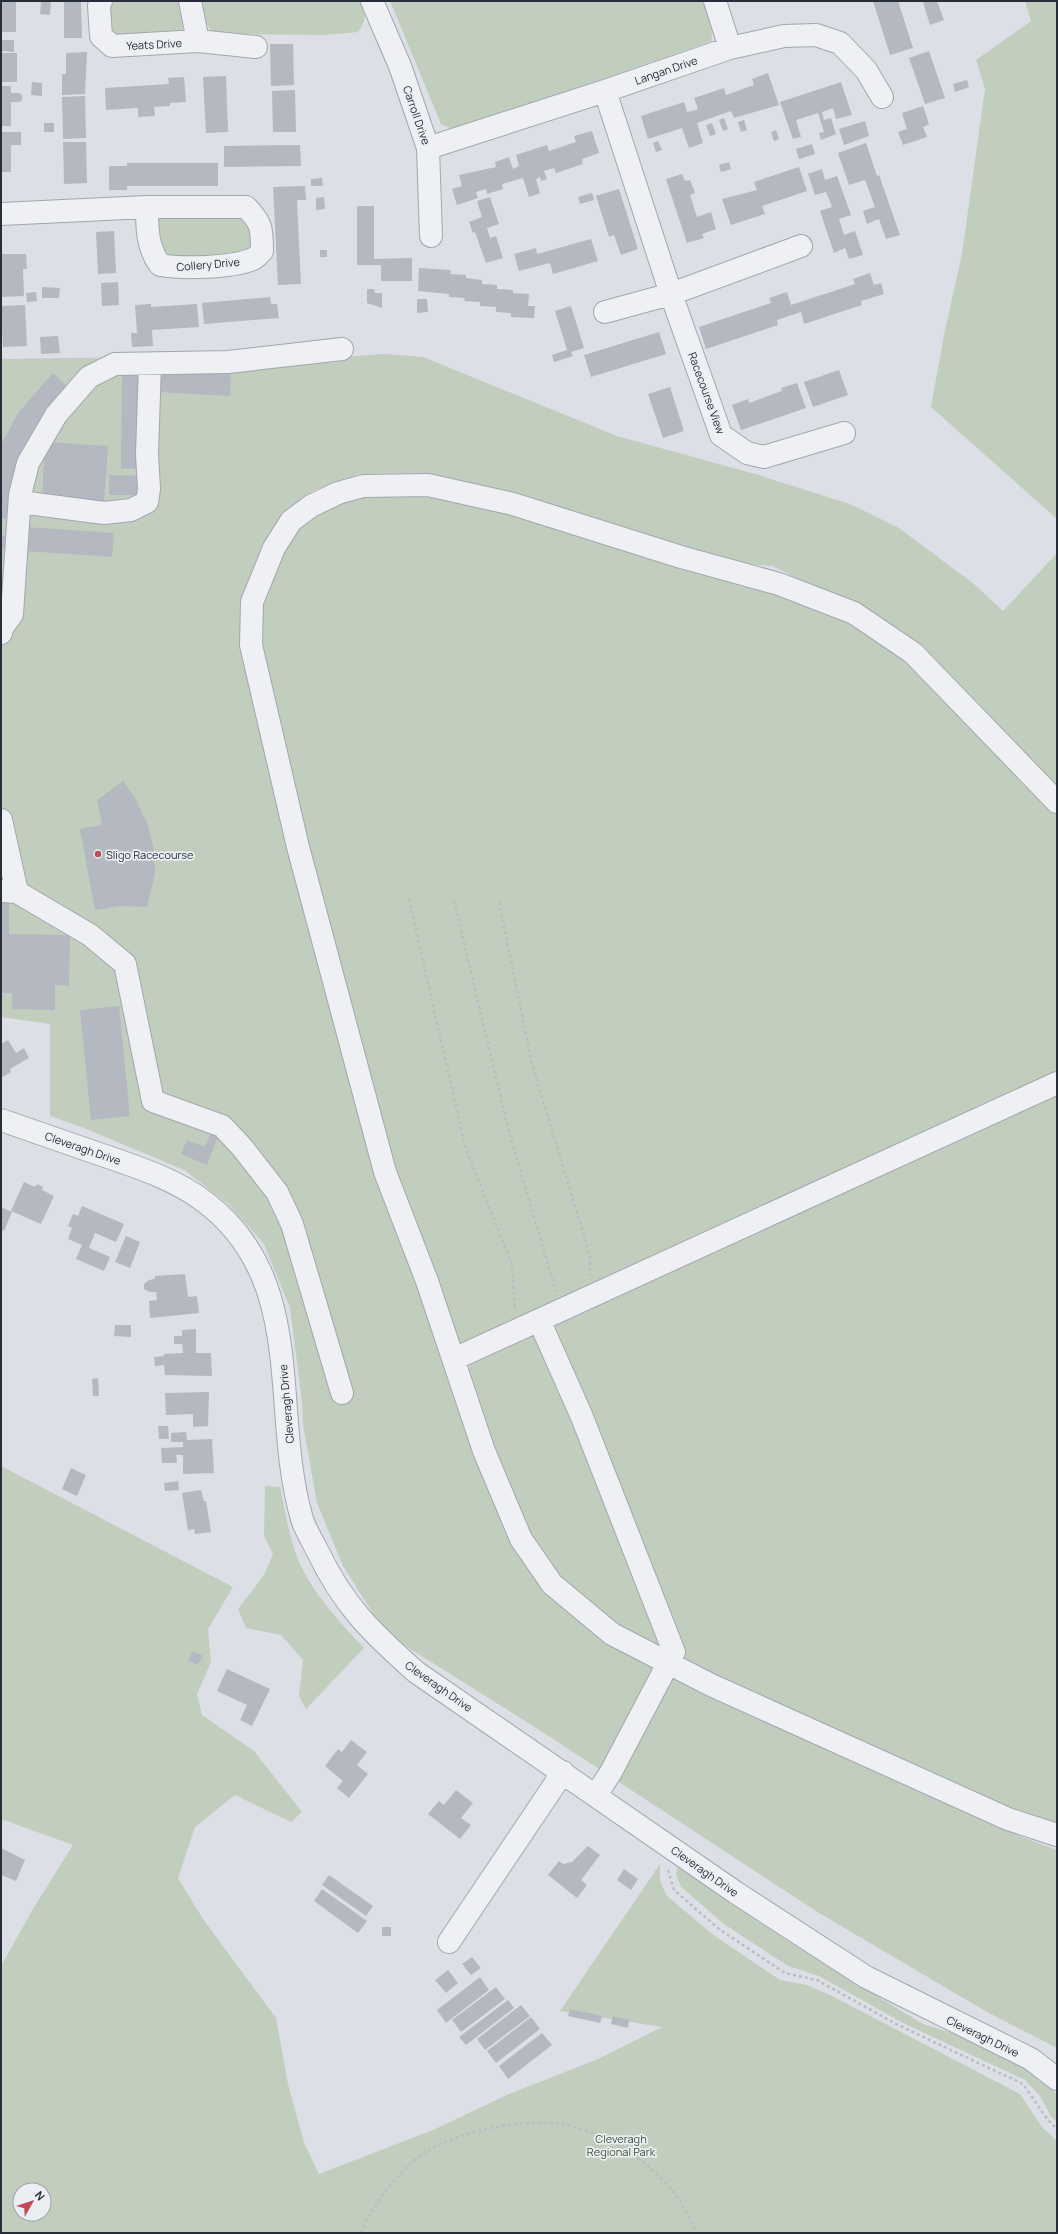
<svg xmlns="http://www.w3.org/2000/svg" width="1058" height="2234" viewBox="0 0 1058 2234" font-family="Manrope,sans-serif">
<rect width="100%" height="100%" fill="#dcdfe5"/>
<path fill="#c1cebe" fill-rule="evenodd" d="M176,1L183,4C185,14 186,24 180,33L114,37L107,32L111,2Z
M202,1H360C367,13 366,21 358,32L325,35L225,34L211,31L203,17Z
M390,1H706L711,16L712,41L455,130L441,124Z
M1025,1H1057V519L931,407L944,335L962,254L985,89L976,60L1031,21Z
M241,213L255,239L249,251L208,259L160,256L156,220L161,216Z
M339,337L344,357L384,354L423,357L617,436L755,474L850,504L899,528L974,584L1003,611L1057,553V787L928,653L900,629L847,602L772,566L745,564L681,549L584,514L497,489L422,473L359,474L315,490L301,498L283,518L267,539L248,581L242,605L258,722L498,1511L523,1562L546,1593L917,1785C961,1812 1008,1833 1057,1850V2048L987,2012L819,1913L544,1733L401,1643L379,1623L343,1566L317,1503L303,1425L302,1402L290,1308L264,1244L227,1203L184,1170L84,1128L50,1116V1024L1,1017V359L207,356Z
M339,496H454L812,601L911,659L1057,810V1831L610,1628L555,1581L524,1537L467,1382L470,1362L444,1315L395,1187L255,647L258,605L299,520Z
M1,1466L233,1587L208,1629L211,1662L197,1694L202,1715L254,1751L302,1812L291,1822L235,1795L195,1827L178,1878L203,1919L276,2018L288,2084L304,2143L319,2174L433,2130L509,2094L598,2059L662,2027L560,2011L660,1864V1880L666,1895L712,1934L780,1980L807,1985L832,1996L1020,2094L1042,2127L1057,2141V2233H1V1966L33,1909L73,1845L1,1819ZM20,2190H44V2214H20Z
M265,1486L280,1487C286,1514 290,1545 303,1570C318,1600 342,1624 364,1648L306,1709L299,1696L303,1660L281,1635L246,1628L238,1609L264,1575L273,1554L264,1536Z
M678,1867L844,1976L923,2024L965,2037L1019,2064L1057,2094V2122L1051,2117L1040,2096L1025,2080L903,2023L819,1976L788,1966L724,1924L681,1887L676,1874Z"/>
<path fill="#b4b8c1" d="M1,1H16V32H1Z
M41,1H51L50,15L40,14Z
M64,1H81L82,38H64Z
M873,1H898L913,48L890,55Z
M937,1L944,20L930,25L923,2Z
M1,40H14V52L1,51Z
M270,44H293L294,85L271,86Z
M929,51L945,98L925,104L909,58Z
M87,52L85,94L62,95V74H66V53Z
M1,53H17V82H1Z
M768,73L779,105L734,118L731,111L697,123L703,143L689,148L682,128L648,139L641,116L684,102L687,112L692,111L698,109L694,98L724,88L726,95L754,85L752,79Z
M226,76L228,132L206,133L203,77Z
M184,77L186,102L170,103V106L154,107L155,116L138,117V108L106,110L105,88L169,84L168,78Z
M967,80L969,87L955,92L953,84Z
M32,82L42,83V96L31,95Z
M841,82L852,115L836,119L833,108L822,112L824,120L831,118L836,134L821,140L819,133L824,132L818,113L796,120L801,137L793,139L780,102Z
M1,86H11V93H19L22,95V100L19,102H11V126H1Z
M295,90L296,132H273L272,91Z
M85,96L86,138L63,139L62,97Z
M923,106L929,124L923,127L927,137L903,145L898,132L907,129L902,113Z
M724,118L728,129L723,131L719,120Z
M744,120L747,130L741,132L738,122Z
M865,121L869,136L844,145L839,129Z
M44,123H54V132H44Z
M712,123L716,134L710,136L706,125Z
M776,130L779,139L774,141L771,132Z
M592,131L599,153L582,159L583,164L556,173L554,168L544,171L547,179L541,181L540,177L536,179L540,193L529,197L523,178L502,184L503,189L487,194L486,189L476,192L478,198L457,205L452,189L462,186L459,175L496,167L495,162L509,157L513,169L519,166L516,155L547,145L549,151L576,142L574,136Z
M1,132H21V145H11V172H1Z
M658,141L662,150L656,152L653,143Z
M63,142H86L87,183L64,184Z
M866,143L877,176L879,175L900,235L886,239L879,219L867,224L863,211L875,207L865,180L849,185L838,153Z
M812,144L815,154L799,159L796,149Z
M300,145L301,166L224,167V146Z
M729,162L731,169L721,172L719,165Z
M127,163H218V186H127V190H109V166H127Z
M799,167L807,191L762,206L765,214L731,225L722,199L757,190L754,182Z
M822,169L825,180L837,176L851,215L839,219L844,235L855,231L863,255L849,259L845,248L834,253L820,211L832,207L826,192L815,195L808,174Z
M682,174L685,181L690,180L695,193L690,195L697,217L711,212L716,229L702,234L704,238L687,243L666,179Z
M322,178L323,186H311V179Z
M305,186L306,200H297L301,284L278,285L273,187Z
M619,189L638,249L621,255L614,235L609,237L596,196Z
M592,193L594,200L580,204L578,197Z
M324,197L325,209L316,210V198Z
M490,197L499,224L487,228L490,238L496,236L503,258L486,263L475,232L473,233L469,222L482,217L477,201Z
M357,206H374V259L412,258V281H381V265H357Z
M114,231L116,273L98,274L96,232Z
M591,239L598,261L553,274L550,263L519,271L514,254L536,248L537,254Z
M320,250H327V257H320Z
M1,254H26L27,269H23L24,296L1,297Z
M419,268L451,270L450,274L466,275V278L482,280V284L497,285V289L513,290V293L529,294L528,306H535L534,318L511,317V313L496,312V307L480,306V302L464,301L465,298L449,297V294L418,291Z
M870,273L874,285L881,283L884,294L861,301L862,305L804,324L801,312L777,320L778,325L706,349L699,327L771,303L769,298L787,292L791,305L855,284L853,279Z
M118,282L119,305L102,306L101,283Z
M42,287L60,288L59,298H42Z
M367,289H374L375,293H382V308L367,303Z
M36,292L37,301L27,302L26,293Z
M270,297L271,304H277L279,318L204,324L202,303Z
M417,299H427L428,312L417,313Z
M151,304V307L197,304L199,327L152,330L153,346L132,347L131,333H137L135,305Z
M25,305L27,346L3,347L1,306Z
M571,306L584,348L571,352L573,356L554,362L552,355L567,350L555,311Z
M659,332L666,354L591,377L584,355Z
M58,336L60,353L41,354L40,337Z
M122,369L145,370L143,469H121Z
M159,369L231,373L230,396L158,392Z
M839,370L848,395L813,407L804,382Z
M53,373L71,390L16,471L6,519H1V445L18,413Z
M797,383L806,408L741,430L732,405L748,399L749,403L765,397L782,391L781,388Z
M670,387L684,431L663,438L648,394Z
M45,442L108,446L104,504L42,500Z
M109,475L145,476V495H109Z
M26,527L114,533L112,557L25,551Z
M1,536H10V549H1Z
M123,781L134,796L148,825L154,851L155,873L147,907L119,906L95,910L80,829L102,825L97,800Z
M1,897L9,898V934L70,935L69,986L55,985V1010L12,1009V993H1Z
M119,1006L130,1116L91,1120L80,1010Z
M8,1040L16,1053L24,1048L29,1058L10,1069L11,1072L1,1078V1044Z
M212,1131L219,1134L207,1165L181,1154L187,1140L205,1147Z
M24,1182L35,1187L37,1184L43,1187L42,1190L54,1196L41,1224L11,1211Z
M82,1206L124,1224L116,1242L95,1233L89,1248L110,1257L104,1271L76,1259L82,1245L68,1239L72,1228L68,1226L73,1214L78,1216Z
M1,1207L12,1212L4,1231L1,1230Z
M126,1236L140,1242L130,1268L115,1262Z
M185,1274L188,1297L197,1296L199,1313L150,1318L149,1301L157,1300L156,1292H150L144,1289V1284L149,1280L155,1279V1276Z
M115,1325H131V1337L114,1336Z
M196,1329V1353H211L212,1376L165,1375L164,1365L155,1366L154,1357L164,1356V1354L183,1353L182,1344H174V1336H182V1330Z
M98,1378L99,1396H93L92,1379Z
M209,1392L208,1426L193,1427V1414L166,1415L165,1393Z
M158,1426H168L169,1439H159Z
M186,1432L187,1440L212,1439L214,1473L183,1474V1455H176L177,1463H162L161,1448L183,1447V1442H171V1433Z
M71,1468L86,1475L77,1496L62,1489Z
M178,1481L179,1490L165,1491L164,1483Z
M201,1490L204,1501H206L211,1532L195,1534L194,1529L188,1530L182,1493Z
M193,1651L203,1656L197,1665L188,1660Z
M227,1669L270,1689L252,1726L240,1720L247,1705L217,1691Z
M351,1740L367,1752L357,1765L368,1774L349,1798L337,1788L343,1781L325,1766L338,1749L342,1752Z
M456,1790L473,1803L461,1818L471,1825L460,1839L428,1814L439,1801L444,1805Z
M588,1846L600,1855L581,1880L587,1885L577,1898L548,1875L559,1861L563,1864L572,1862Z
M1,1848L25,1860L16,1881L1,1875Z
M624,1869L638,1879L631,1890L617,1880Z
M329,1875L373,1906L366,1916L322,1885Z
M322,1889L367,1921L358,1933L314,1901Z
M382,1927H391V1936H382Z
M472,1957L481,1968L471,1975L462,1964Z
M448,1970L458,1983L446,1993L435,1980Z
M480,1977L489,1990L446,2023L437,2010Z
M496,1987L505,1999L461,2032L452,2020Z
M508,2000L514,2008L466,2045L459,2037Z
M521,2005L530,2016L485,2050L477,2039Z
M570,2009L602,2016L600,2023L568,2016Z
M613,2016L629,2020L628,2028L611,2024Z
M531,2017L540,2029L496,2063L487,2051Z
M542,2033L552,2045L508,2079L499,2066Z"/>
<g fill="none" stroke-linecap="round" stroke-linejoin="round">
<defs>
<path id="minor" d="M101,1L99,6L101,36L112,46L198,41L256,47
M190,1L198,41
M372,1L400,66L428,148L431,236
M715,1L730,48
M605,91L671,294L721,435L747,453L764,457L844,433
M428,148L605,91L730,48L784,36L816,35L840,43L866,70L882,97
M1,214L147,207H246C262,223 262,229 262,251C259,254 256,258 253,259C231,268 182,269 160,265C147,248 147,227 147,207
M605,312L671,294L801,246
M20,502L104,513L131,510L147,502L149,489L147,454L150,364
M1,633L2,628L12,614L20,495L28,463L56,415L89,377L115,364L228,362L342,349
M1057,802L913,653L854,613L779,584L681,557L513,504L428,485L363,486L338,493L311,506L291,521L274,548L252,602L251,645L298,847L385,1172L427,1281L484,1451L521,1539L552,1584L612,1634L711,1685L1008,1819L1057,1835
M1,820L17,892
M1,891L17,892L90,935L125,964L153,1101L222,1126L241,1146L277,1192L292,1224L342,1393
M1,1120C35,1132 68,1143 102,1155C137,1167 175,1179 205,1202C309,1281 270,1410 302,1519C305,1529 312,1540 317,1550C343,1605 371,1632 416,1672L735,1892L866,1977L1031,2059L1057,2079
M539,1320L582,1417L674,1652L611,1772L596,1795
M454,1359L1057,1083
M449,1942L563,1772"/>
</defs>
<use href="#minor" stroke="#a2a6ae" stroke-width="24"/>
<path stroke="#babdc3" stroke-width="2.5" stroke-dasharray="3 3" stroke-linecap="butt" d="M409,899L465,1146L512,1265L515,1309
M454,901L508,1128L556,1292
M499,902L532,1064L590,1256V1276
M668,1870L674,1890L719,1929L785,1973L817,1980L898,2025L1023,2084L1048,2120L1057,2129
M361,2233C371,2206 400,2169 424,2153C459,2131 511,2121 552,2123C572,2123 606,2137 623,2148C641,2158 659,2175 673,2191C683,2203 689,2220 697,2233"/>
<use href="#minor" stroke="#eef0f4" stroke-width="22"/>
</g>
<circle fill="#c04b57" stroke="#ebeef3" stroke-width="1.5" cx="98" cy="854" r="4"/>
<g text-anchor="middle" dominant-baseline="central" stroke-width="3.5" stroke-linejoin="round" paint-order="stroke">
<g font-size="11" fill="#272d39" stroke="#ebeef3">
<text transform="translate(154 44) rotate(-3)">Yeats Drive</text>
<text transform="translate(666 70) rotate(-19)">Langan Drive</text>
<text transform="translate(417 115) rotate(71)">Carroll Drive</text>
<text transform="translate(208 264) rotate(-5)">Collery Drive</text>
<text transform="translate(707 393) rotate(70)">Racecourse View</text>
<text transform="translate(83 1148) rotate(19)">Cleveragh Drive</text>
<text transform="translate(286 1404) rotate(-95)">Cleveragh Drive</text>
<text transform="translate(439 1686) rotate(35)">Cleveragh Drive</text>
<text transform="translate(705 1871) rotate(35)">Cleveragh Drive</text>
<text transform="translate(983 2036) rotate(26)">Cleveragh Drive</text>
</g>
<g font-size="11" fill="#272d39" stroke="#ebeef3" text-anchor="start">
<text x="106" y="854">Sligo Racecourse</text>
</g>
<g font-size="11" fill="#3a5436" stroke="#ebeef3">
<text x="621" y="2138">Cleveragh<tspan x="621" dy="13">Regional Park</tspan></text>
</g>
</g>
<rect width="1058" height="2234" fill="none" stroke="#272d39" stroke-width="4"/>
<g transform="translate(32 2202) rotate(51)"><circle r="19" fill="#ebeef3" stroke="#9da1a9"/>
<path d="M0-3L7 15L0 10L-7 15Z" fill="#c04b57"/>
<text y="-6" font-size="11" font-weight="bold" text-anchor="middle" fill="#272d39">N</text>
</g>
</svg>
